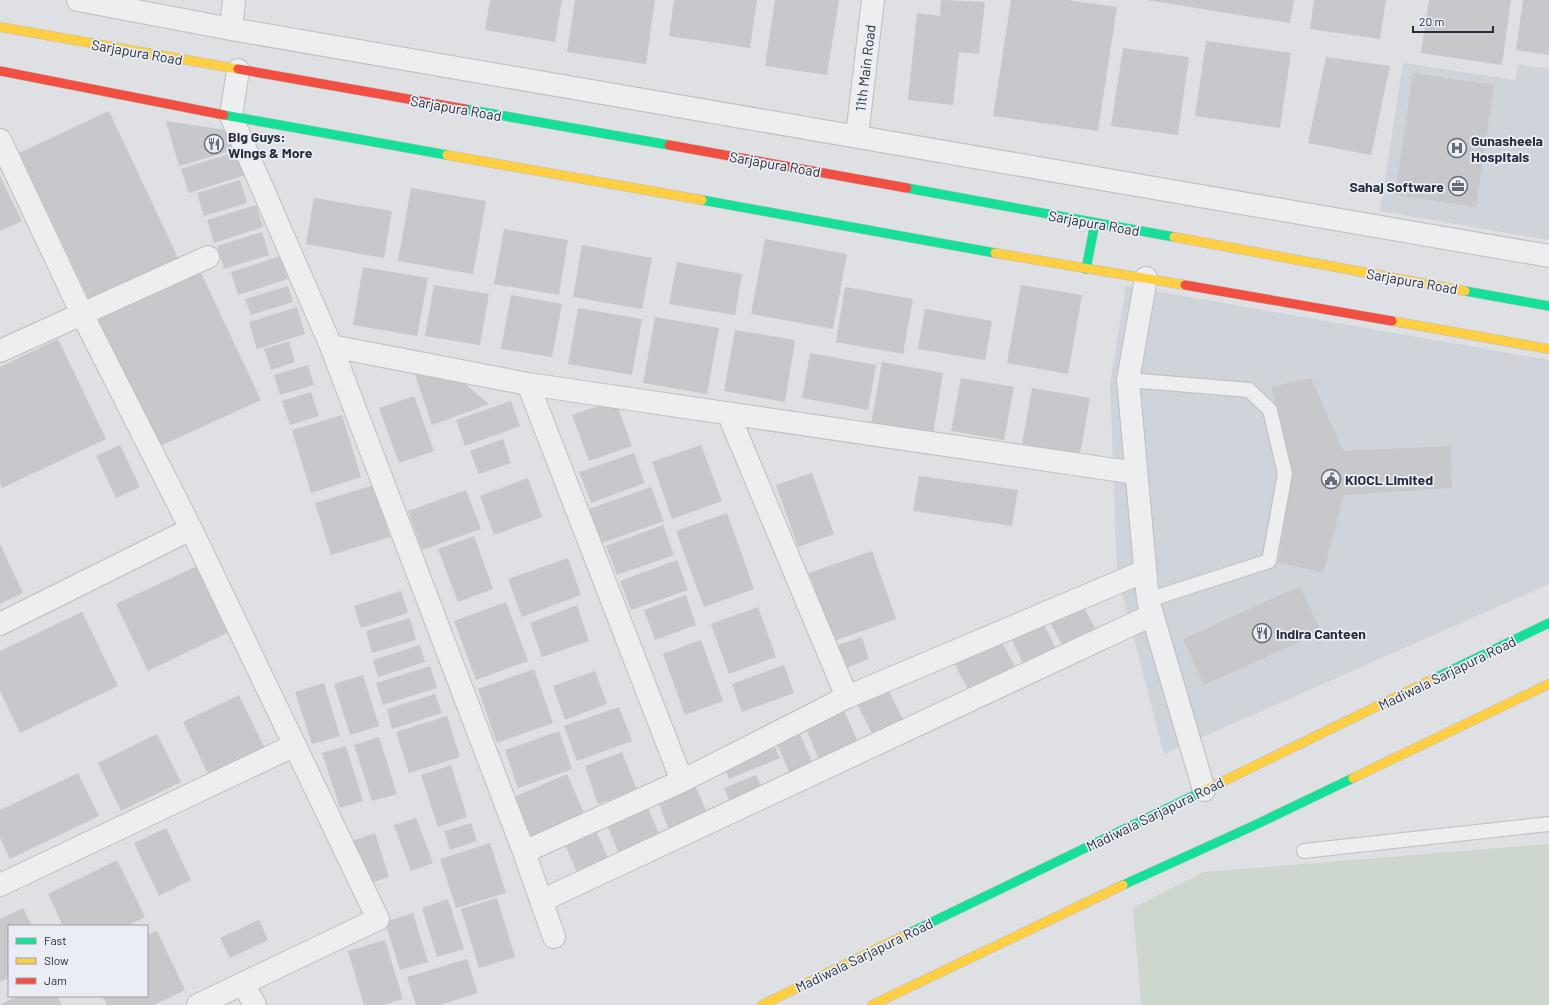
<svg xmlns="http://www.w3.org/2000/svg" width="1549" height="1005" viewBox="0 0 1549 1005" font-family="Barlow,sans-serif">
<rect width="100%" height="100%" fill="#dee0e3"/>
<path fill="#cfd3da" d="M1403,63L1515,80L1518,64L1549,69V240L1380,211Z
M1126,286L1549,360V584L1164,754L1117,574L1110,383Z"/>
<path fill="#ced7ce" d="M1549,844V1005H1141L1133,908L1204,872Z"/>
<path fill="#c6c8cb" d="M490,0H562L555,42L485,30Z
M575,0H655L646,64L567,52Z
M674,0H757L750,48L669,36Z
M775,0H839L827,75L765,66Z
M941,0L985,2L979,54L959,52L953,105L908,100L917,13L940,16Z
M1011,0H1067L1117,7L1098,131L993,116Z
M1146,0H1294L1290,23Z
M1314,0H1386L1380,39L1310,29Z
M1429,0H1511L1502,65L1421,53Z
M1523,0H1549V55L1516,50Z
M1206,41L1291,53L1280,128L1195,116Z
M1123,48L1189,57L1178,135L1111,126Z
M1326,57L1390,66L1371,155L1308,143Z
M1413,73L1494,85L1476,207L1395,195Z
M109,111L180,262L91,304L19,153Z
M166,121L232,131L238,149L179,166Z
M238,151L245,175L189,193L181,169Z
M0,176L22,221L0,231Z
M240,180L247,203L204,216L197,193Z
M411,188L486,201L473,274L398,261Z
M314,198L392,211L384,258L306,244Z
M256,205L263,227L214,243L207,220Z
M504,229L568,240L559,295L494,284Z
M262,232L269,255L224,269L217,246Z
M765,239L847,254L833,329L751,314Z
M582,245L652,258L642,309L573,297Z
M281,256L288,279L238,295L231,272Z
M677,262L742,274L735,315L669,304Z
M363,267L428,278L417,336L353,325Z
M201,273L261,400L158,447L98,320Z
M434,285L489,294L480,345L425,336Z
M1021,285L1082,295L1068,374L1007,363Z
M288,286L293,302L251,315L245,299Z
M845,287L913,299L903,354L836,342Z
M511,295L562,304L552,357L501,349Z
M297,307L305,334L257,349L249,322Z
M578,308L642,319L632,375L568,364Z
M925,309L992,321L985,360L918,349Z
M655,317L719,328L707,394L643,383Z
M735,330L795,340L785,402L724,391Z
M58,339L106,439L2,488L0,483V367Z
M289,341L295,362L271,370L264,349Z
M810,353L876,365L868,410L802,398Z
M882,362L943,373L933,434L871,424Z
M308,365L314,385L280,395L274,375Z
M414,372L463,382L489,404L432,425Z
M961,378L1014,387L1004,440L951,431Z
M1311,378L1343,451L1451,446L1452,488L1344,495L1323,573L1278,562L1292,472L1271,387Z
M1032,388L1090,398L1080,454L1022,444Z
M311,392L319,416L290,425L282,401Z
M414,396L434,451L399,463L379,408Z
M615,400L632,446L589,461L572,415Z
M511,401L520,426L465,446L456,420Z
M342,415L361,477L311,493L292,430Z
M503,439L511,463L479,474L470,451Z
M120,445L140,487L116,498L96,456Z
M701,445L722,501L672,519L652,462Z
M634,453L645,483L591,503L579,472Z
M812,473L834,534L798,547L776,485Z
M919,476L1018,490L1012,526L913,511Z
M528,478L542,517L494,535L480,496Z
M374,485L390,537L331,555L315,503Z
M651,487L664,521L602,543L589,509Z
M466,490L481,529L422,550L408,511Z
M727,513L754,589L704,607L676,531Z
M663,525L674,555L617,575L606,546Z
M474,536L493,589L458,602L438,549Z
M0,544L23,593L0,604Z
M872,551L896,619L834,641L809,573Z
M568,558L581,595L522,617L508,579Z
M677,560L688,590L631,610L620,581Z
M199,565L231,631L148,671L116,604Z
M1300,586L1321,632L1204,685L1183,639Z
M401,591L408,613L361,628L354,606Z
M686,595L696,625L655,640L644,610Z
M506,602L528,661L476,680L454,621Z
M1082,604L1098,633L1065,650L1049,621Z
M577,605L589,641L542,657L530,623Z
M758,607L776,657L729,674L711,624Z
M82,612L118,686L20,733L0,691V651Z
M410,618L416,640L372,653L366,631Z
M1044,624L1058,654L1025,668L1012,640Z
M862,637L869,659L843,669L835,646Z
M1000,639L1017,670L970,693L954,663Z
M701,640L723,701L685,715L663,654Z
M420,645L425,662L378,677L373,660Z
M784,665L794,693L742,712L732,684Z
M430,666L437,688L383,705L376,683Z
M534,669L553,723L497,743L478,689Z
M595,671L607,704L565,720L553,686Z
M363,675L379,726L350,735L334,684Z
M324,683L340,736L312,744L295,692Z
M885,684L906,725L876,741L855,700Z
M435,694L442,713L392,729L387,709Z
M239,695L265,749L209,776L183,722Z
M619,707L632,741L577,761L564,726Z
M843,708L861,749L822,766L804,725Z
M447,716L460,757L409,773L396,732Z
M797,727L816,771L793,781L774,737Z
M559,731L572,769L518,788L505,750Z
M157,734L181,782L121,811L98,763Z
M379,737L397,794L372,801L354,745Z
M773,743L780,758L729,779L723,764Z
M346,746L363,801L340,808L322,753Z
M622,752L637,790L598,804L585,766Z
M451,765L467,817L438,827L421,775Z
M78,773L99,816L10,859L0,838V810Z
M567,774L587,820L534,843L514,797Z
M756,775L764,793L732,807L724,788Z
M695,785L708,815L670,833L658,801Z
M647,806L661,838L620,856L606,823Z
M416,818L433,863L411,871L394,825Z
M471,823L477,841L450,850L444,831Z
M593,824L611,865L580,879L562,838Z
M166,828L191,880L159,896L134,843Z
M375,833L389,877L367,884L352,841Z
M490,843L506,893L456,908L440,859Z
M117,860L145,917L127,926H63L48,894Z
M497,898L515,957L479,968L461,909Z
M448,899L464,949L437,957L422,908Z
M23,908L32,926H9V978L0,982V919Z
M413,913L428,962L400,970L385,922Z
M259,920L268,940L230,958L220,938Z
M157,931L185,990L154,1005H107L102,996H147V935Z
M385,940L403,999L383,1005H364L348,951Z
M467,959L478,993L440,1005H416L407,977Z
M17,996H57L62,1005H0Z"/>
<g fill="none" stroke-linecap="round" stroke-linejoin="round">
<defs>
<path id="lane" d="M1128,380L1249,390L1270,410L1285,474L1269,561L1148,600
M1304,851L1549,824"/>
<path id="street" d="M78,0L231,29L1549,256
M231,29L234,0
M238,70L231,116L331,346L524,852L554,937
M857,136L873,0
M0,140L82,314L191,529L0,624
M1146,278L1128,380L1148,600L1204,790
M331,346L528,384L1136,473
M0,351L208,257
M528,384L682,781
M728,413L847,697
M191,529L378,919L198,1005
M524,852L682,781L847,697L1145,571
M0,885L295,745
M541,901L1152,615
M243,984L255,1005"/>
<path id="fast" d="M465,109L669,145
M224,115L447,155
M907,188L1174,237
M702,200L995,253
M1086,269L1095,223
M1465,291L1549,306
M1433,679L1549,623
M1123,885L1253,826L1353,778
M903,936L1201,792"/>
<path id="slow" d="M0,27L238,69
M447,155L702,200
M1174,237L1465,291
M995,253L1185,285
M1392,321L1549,349
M1353,778L1549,684
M1201,792L1433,679
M762,1005L903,936
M872,1005L1123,885"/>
<path id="jam" d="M238,69L465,109
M0,71L224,115
M669,145L907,188
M1185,285L1392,321"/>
</defs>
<use href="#lane" stroke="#bcbec1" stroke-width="16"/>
<use href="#street" stroke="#bcbec1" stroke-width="24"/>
<use href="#fast" stroke="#babdc1" stroke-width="10"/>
<use href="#slow" stroke="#babdc1" stroke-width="10"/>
<use href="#jam" stroke="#babdc1" stroke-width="10"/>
<use href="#lane" stroke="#edeef0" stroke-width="14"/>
<use href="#street" stroke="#edeef0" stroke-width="22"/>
<use href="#fast" stroke="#16e098" stroke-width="9"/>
<use href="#slow" stroke="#ffcf43" stroke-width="9"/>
<use href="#jam" stroke="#f24e42" stroke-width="9"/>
</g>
<defs>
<symbol id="restaurant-ring" viewBox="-11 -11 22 22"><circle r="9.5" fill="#eaeef4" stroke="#666c76" stroke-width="1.5"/><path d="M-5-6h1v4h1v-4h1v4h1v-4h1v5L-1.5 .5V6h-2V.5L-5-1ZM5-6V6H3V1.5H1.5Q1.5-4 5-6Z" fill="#666c76"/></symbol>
<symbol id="hospital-ring" viewBox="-11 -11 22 22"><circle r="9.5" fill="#eaeef4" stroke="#666c76" stroke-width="1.5"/><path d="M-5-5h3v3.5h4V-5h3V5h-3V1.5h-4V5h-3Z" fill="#666c76"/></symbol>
<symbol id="office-ring" viewBox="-11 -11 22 22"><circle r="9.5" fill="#eaeef4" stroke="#666c76" stroke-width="1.5"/><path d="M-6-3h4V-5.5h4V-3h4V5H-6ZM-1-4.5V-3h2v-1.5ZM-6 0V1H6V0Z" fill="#666c76"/></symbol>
<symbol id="civic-ring" viewBox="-11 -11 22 22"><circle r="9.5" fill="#eaeef4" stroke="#666c76" stroke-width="1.5"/><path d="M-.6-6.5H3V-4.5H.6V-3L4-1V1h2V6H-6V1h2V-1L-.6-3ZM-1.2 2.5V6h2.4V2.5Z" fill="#666c76"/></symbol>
</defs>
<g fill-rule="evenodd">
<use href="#restaurant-ring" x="203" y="133" width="22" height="22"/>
<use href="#hospital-ring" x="1446" y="137" width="22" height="22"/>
<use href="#office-ring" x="1447" y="175" width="22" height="22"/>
<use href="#civic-ring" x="1320" y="468" width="22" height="22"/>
<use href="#restaurant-ring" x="1251" y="622" width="22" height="22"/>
</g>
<g text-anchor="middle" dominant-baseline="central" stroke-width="3.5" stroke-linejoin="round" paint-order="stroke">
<g font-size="14" fill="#262d3c" stroke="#eaeef4">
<text transform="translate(137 52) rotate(10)">Sarjapura Road</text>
<text transform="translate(865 68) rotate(-83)">11th Main Road</text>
<text transform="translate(456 108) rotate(10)">Sarjapura Road</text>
<text transform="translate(775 164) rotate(10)">Sarjapura Road</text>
<text transform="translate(1094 223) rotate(10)">Sarjapura Road</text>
<text transform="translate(1412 281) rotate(10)">Sarjapura Road</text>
<text transform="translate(1447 673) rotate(-26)">Madiwala Sarjapura Road</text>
<text transform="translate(1155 814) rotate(-26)">Madiwala Sarjapura Road</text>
<text transform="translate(864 955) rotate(-26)">Madiwala Sarjapura Road</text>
</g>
<g font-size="14" font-weight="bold" fill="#262d3c" stroke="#eaeef4" text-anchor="start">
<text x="228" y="136">Big Guys:<tspan x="228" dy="16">Wings &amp; More</tspan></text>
<text x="1471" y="140">Gunasheela<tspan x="1471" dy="16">Hospitals</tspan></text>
<text x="1444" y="186" text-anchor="end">Sahaj Software</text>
<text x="1345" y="479">KIOCL Limited</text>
<text x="1276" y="633">Indira Canteen</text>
</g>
</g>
<rect x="8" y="925" width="140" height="72" fill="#eaeef4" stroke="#9ca1aa"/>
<rect x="16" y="938" width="20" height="6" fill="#16e098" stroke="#9ca1aa"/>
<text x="44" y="945" font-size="12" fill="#262d3c">Fast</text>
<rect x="16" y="958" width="20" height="6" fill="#ffcf43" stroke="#9ca1aa"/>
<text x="44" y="965" font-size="12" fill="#262d3c">Slow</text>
<rect x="16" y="978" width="20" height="6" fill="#f24e42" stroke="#9ca1aa"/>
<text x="44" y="985" font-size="12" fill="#262d3c">Jam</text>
<path d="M1413 26v6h80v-6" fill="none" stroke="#262d3c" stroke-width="2"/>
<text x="1419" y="26" font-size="12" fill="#262d3c" stroke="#eaeef4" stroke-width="3" paint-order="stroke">20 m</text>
</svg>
